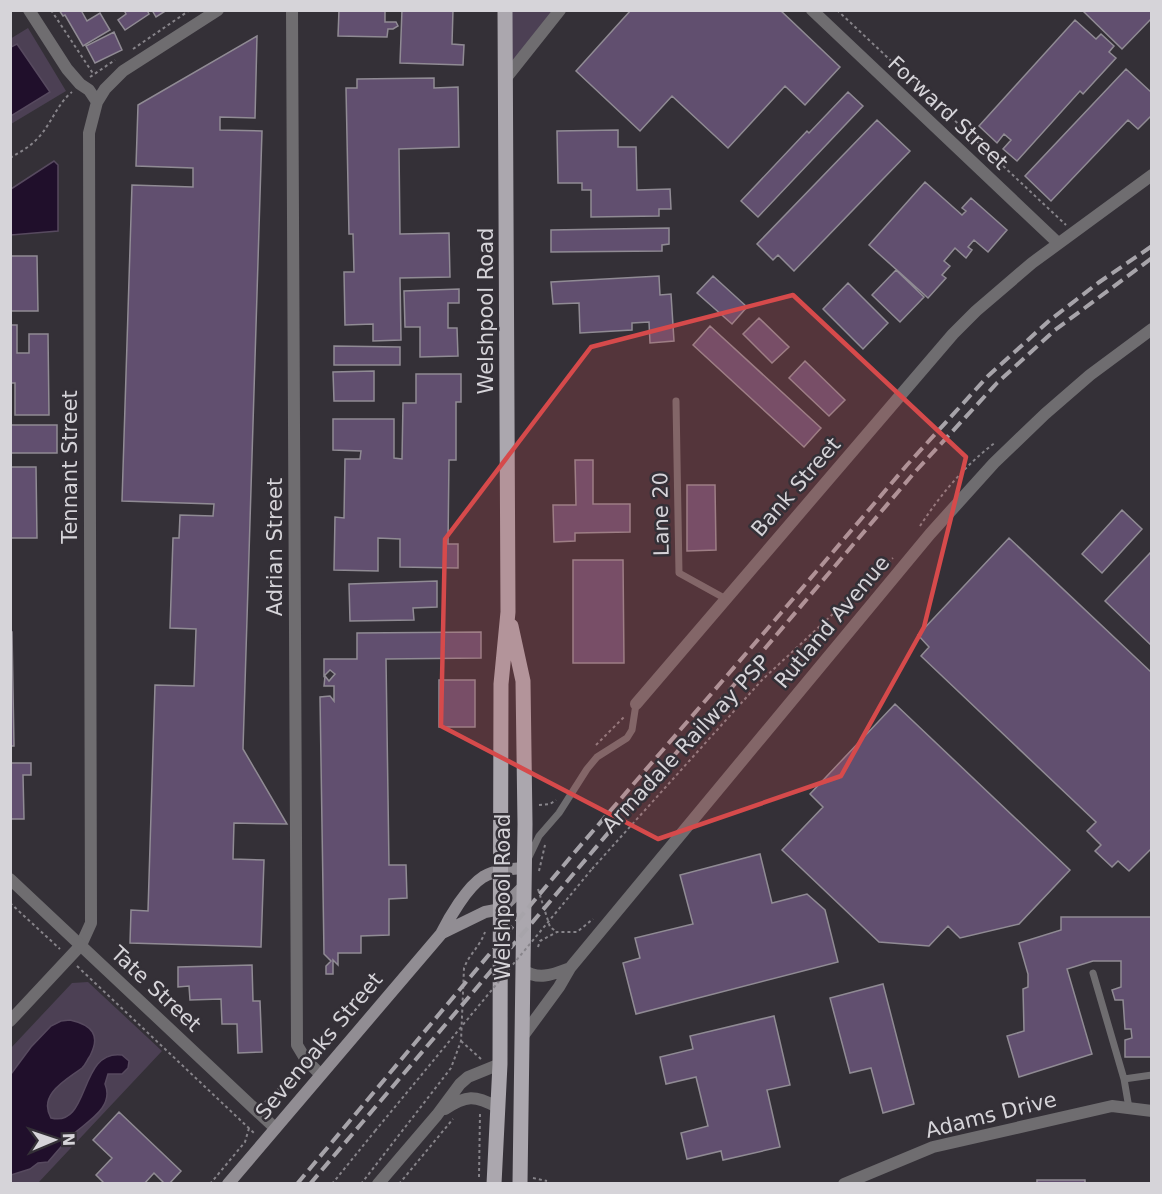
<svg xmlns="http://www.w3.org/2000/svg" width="1162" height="1194" viewBox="0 0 1162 1194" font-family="'DejaVu Sans',sans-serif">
<rect width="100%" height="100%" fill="#343037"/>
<path fill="#4c4054" d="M505,11H560L506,78Z
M28,28L66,91L11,124L10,39Z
M88,982L162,1051L38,1183L11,1184L10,1049L72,983Z"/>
<path fill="#200f2b" stroke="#574a5f" stroke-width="1.5" d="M17,44L50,92L11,116V47Z
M54,161L58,165V231L11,235V189Z
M70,1020C92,1025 101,1035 90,1056C87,1060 86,1064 82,1068C68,1079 37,1094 51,1118C91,1128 78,1049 122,1055L129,1061L128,1068L122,1074H108L105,1084C115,1108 86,1122 71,1136C63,1144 56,1153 48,1162L38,1163L30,1169L11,1175V1074L31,1047L51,1026L61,1021Z"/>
<path fill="#614f6f" stroke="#908b94" stroke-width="1.5" d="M59,10H84L82,12L87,21L100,13L110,30L83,46L65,15L63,16Z
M124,10H147L149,14L125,30L118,20L126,14Z
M152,10H167L156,17Z
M339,10H385V22H396L398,26L393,29H388L387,37L338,36Z
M402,10H453L452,44L464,45L463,65L400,63Z
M631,10H780L840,67L805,105L785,86L728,148L672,96L640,131L576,71Z
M1082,10H1152V18L1122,49Z
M1075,20L1096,39L1101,34L1114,46L1109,52L1116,58L1083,94L1080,91L1017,161L1003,149L1011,140L1004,134L997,143L979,126Z
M114,32L122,50L95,63L86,46Z
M257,36L255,118L220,117V130L262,131L243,749L287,824L234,823L233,859L264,860L261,947L130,943L131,910L148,911L155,685L194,686L196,629L170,628L173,538H179L180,515L213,516L214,504L122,501L132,185L193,187V168L136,166L138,105Z
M1126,69L1152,93V115L1138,129L1128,120L1051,201L1025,176Z
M434,78V88L458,87L459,147L399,149L400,234L449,233L450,277L400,278L401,340L373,341V324L345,325L344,272H354L353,234H349L346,88H357V79Z
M848,92L863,106L758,217L741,201L807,131L809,133Z
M877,120L910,151L794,271L778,255L773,260L757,244Z
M618,130V147H636L637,190L670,189L671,209H659V216L591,217V190H582V183H558L557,131Z
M925,182L962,215L966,211L962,208L971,198L1007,230L988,252L974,240L968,247L972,250L966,258L955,248L944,261L950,266L942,275L946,278L928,298L869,245Z
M669,228V244L662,245V251L551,252V230Z
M10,256H37L38,311H10Z
M896,270L924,297L900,322L872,295Z
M659,276L660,295L671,294L674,341L650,343L649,322L632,323V330L580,333L579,303L553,304L551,282Z
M713,276L747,307L732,324L697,293Z
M848,283L888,323L863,349L823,309Z
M459,289V303H448V328H457L458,356L420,357V327H405L404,291Z
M759,318L789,347L772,363L743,334Z
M10,325H17V353H29V334H48L49,415H15V383H10Z
M710,326L821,428L804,447L693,345Z
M334,346L400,347V365H334Z
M805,361L845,400L829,416L789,378Z
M374,371V401H334L333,372Z
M416,374H461V402H456V460H449L448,544H458V568L400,567V539L378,538V571L334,570L335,517L344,518L345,459H360L361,451L333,450V419H394V458L402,459L403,403H416Z
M10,425H57V453H10Z
M575,460H593V504H630V532L575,533V541L554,542L553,505H576Z
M10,467H36L37,538H10Z
M687,485H715L716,550L687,551Z
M1122,510L1142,529L1102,573L1082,554Z
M1009,538L1152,673V848L1129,871L1118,861L1112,867L1095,851L1101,845L1087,831L1096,822L921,656L929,647L918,635Z
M1152,551V646L1105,601Z
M573,560H623L624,663H573Z
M437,581V607L413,608L414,620L350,621L349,584Z
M10,632H12L14,746H10Z
M481,632V658L386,659L389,865H406L407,898L389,899V935L361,936V953H338V965L333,960V974H326V966L331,961L324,954L320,697L330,696L334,701V686H324L325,676L329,681L335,674L330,670L324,676V659H357V633Z
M439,680H475V727H439Z
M895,704L1070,870L1019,924L960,938L948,926L929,946L879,942L782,850L823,807L810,794Z
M10,763H31V775H23L24,819H10Z
M760,854L772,903L807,894L825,910L838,962L636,1014L623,963L640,958L635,938L693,924L680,875Z
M1061,917H1152V1057H1125V1040L1132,1038L1131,1029H1125L1123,1000H1115L1112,990L1121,987V961H1093L1067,969L1092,1054L1019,1077L1007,1036L1024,1031L1023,989L1028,987V974L1019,943L1061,930Z
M252,965L253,1001H260L262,1052L238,1053L237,1024H222L221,999L190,1000L189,986L178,987V967Z
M883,984L914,1104L883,1113L871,1068L850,1073L830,998Z
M774,1016L790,1085L767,1090L780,1147L723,1160L721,1151L687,1159L681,1133L708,1126L696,1077L666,1084L660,1057L693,1049L690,1036Z
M119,1112L181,1171L169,1184H165L154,1173L144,1184H105L96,1175L112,1158L93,1140Z
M1037,1180H1085V1184H1037Z"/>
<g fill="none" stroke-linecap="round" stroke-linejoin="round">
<path stroke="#87848a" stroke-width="2" stroke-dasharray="3 3" stroke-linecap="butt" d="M51,10L94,75
M837,10L1066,225
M133,49L190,10
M90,77L115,60
M10,158C20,152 30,147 38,138C52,123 57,104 72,92
M920,526C941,494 965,465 996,442
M596,745L624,717
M539,805L550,804L556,800
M592,869L762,680L893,558
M539,871L545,845
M538,889L550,927L557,932
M10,903L60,949
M538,947L540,941L557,932H577L593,919
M77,966L254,1133
M461,1041L481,1059
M313,1048L325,1052
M295,1074L296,1085
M265,1102L298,1070
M269,1105L280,1103
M479,1177L480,1113
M533,1178L547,1181
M210,1184L245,1142L249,1128
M332,1184L375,1131
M361,1184L451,1068L461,1041L464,968C470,953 479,948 485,932
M399,1184L453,1119"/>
<path stroke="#6f6d70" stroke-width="7" d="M676,401L679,573L726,599
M529,857L539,836L559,813L587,769L597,757L627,738L632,730L636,704
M1093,973L1124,1079
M1129,1108L1124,1079L1152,1075"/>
<path stroke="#6f6d70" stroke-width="12" d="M292,10L297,1045L306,1060L320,1074
M812,10L1058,243
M97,102L105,89L123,71L218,10
M636,704L953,334L976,311L1032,263L1152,175
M10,1021L81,945L91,923L89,133L97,102L89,90L80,84L67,69L29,10
M844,1184L933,1147L1112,1106L1152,1111"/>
<path stroke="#6f6d70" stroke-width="12" d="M506,78L560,10
M10,879L275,1128
M523,970C539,981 554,974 570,968
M523,1036L559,987L570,968L930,534L994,463L1045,414L1090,375L1152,329
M445,1109C466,1095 475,1095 497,1107
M378,1184L437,1115L460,1084L468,1077L500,1064"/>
<path stroke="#918d93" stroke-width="12" d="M442,933L485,912L501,909L523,887
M228,1184L441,934C449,918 467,887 483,877C495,870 509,869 523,868"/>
<path stroke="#aba7ae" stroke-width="15" d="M511,626L523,681L525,824L520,1184
M494,1184L500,1064L501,684L508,612L505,10"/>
<path stroke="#a7a4aa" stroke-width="4" stroke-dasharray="12 6" stroke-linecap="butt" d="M297,1184L574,853L781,613L907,465L988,376L1050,320L1098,283L1152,246
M310,1184L914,473L997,383L1055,330L1152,258"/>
<path stroke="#87848a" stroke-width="2" stroke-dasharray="3 3" stroke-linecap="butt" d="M375,1131L592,869"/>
</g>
<path fill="#d64a4b" fill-opacity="0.2" stroke="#d64a4b" stroke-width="4.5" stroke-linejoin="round" d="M793,295L966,457L924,627L841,776L658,839L441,726L445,539L591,347Z"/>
<g text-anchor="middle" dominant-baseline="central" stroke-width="5" stroke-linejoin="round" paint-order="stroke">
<g font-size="21" fill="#d6d4d9" stroke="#343037">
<text transform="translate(948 113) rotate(43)">Forward Street</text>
<text transform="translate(486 311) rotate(-90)">Welshpool Road</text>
<text transform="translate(70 467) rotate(-90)">Tennant Street</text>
<text transform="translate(796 487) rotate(-49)">Bank Street</text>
<text transform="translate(661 514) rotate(-91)">Lane 20</text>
<text transform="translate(275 547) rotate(-90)">Adrian Street</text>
<text transform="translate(832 622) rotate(-50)">Rutland Avenue</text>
<text transform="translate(686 744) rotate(-47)">Armadale Railway PSP</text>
<text transform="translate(503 897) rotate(-90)">Welshpool Road</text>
<text transform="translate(156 989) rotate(43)">Tate Street</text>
<text transform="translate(319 1046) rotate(-50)">Sevenoaks Street</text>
<text transform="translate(991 1115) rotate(-14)">Adams Drive</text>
</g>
</g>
<rect width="1162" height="1194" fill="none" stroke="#d6d4d9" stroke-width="24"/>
<g transform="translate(54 1140) rotate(88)" stroke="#343037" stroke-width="4.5" paint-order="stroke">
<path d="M0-4.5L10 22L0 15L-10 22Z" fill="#d6d4d9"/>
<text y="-9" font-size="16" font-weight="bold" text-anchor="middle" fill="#d6d4d9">N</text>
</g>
</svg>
